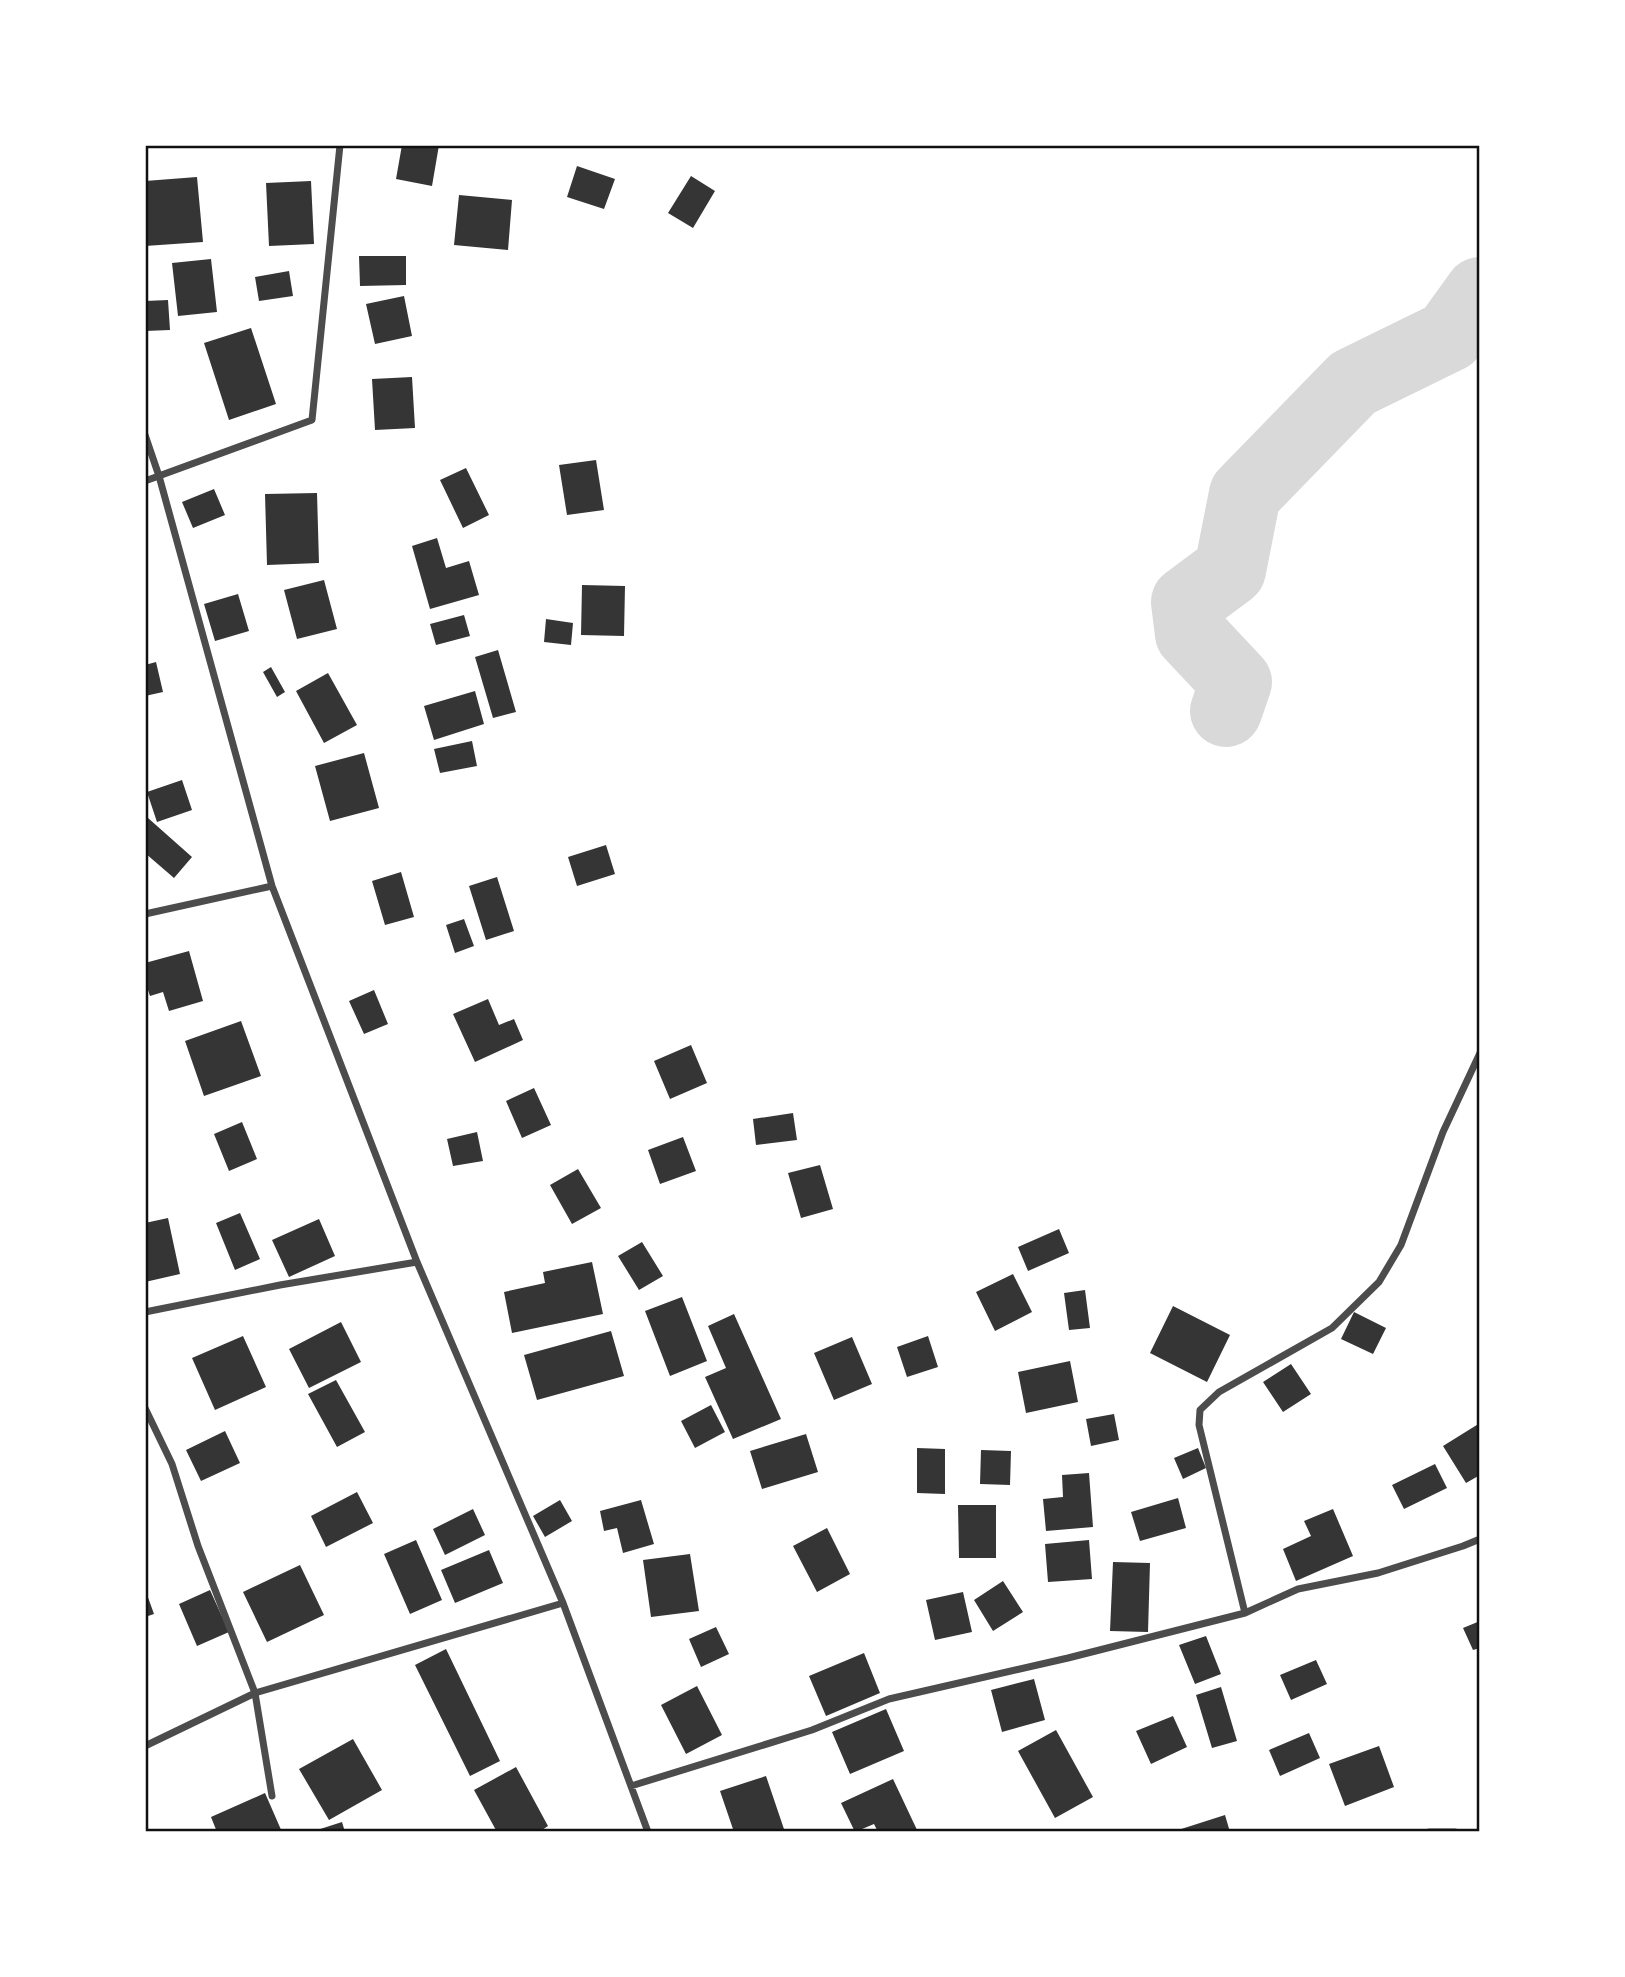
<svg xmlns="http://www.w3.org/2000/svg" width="1625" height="1977" viewBox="0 0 1625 1977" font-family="Ubuntu,sans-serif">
<rect width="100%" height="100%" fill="#fff"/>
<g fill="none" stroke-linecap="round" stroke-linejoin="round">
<path stroke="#d9d9d9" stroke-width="72" d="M1226,711L1236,682L1191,634L1187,602L1230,570L1245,494L1353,383L1449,336L1480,293"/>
</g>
<path fill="#353535" d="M402,145H439L432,186L396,179Z
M577,166L615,179L604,209L567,197Z
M691,176L715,191L693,228L668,213Z
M197,177L203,242L145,246V181Z
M311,181L314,244L269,246L266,183Z
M459,195L512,200L508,250L454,245Z
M359,256H406V285L360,286Z
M211,259L217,312L178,316L172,263Z
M289,271L293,296L259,301L255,277Z
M404,296L412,336L375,344L366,304Z
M168,300L170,330L145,331V301Z
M251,328L276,404L229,420L204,343Z
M412,377L415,428L375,430L372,379Z
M596,460L604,510L567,515L559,465Z
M466,468L489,515L463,528L440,480Z
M214,489L225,515L193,528L182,502Z
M317,493L319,563L267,565L265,494Z
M437,538L446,568L469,561L479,595L430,609L412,546Z
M324,580L337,629L297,639L284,590Z
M582,585L625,586L624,636L581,635Z
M238,594L249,631L215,641L204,604Z
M464,615L470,636L436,645L430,624Z
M546,619L573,623L571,645L544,642Z
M498,650L516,712L493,718L475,657Z
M156,662L163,692L145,696V665Z
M271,667L285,692L277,697L263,672Z
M328,673L357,725L324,743L296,691Z
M475,691L484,724L434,740L424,706Z
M472,741L477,766L440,773L434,749Z
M364,753L379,808L330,821L315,766Z
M182,780L192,810L157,822L147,792Z
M148,818L192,857L174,878L145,853V821Z
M606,845L615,874L577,886L568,857Z
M401,872L414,917L385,925L372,881Z
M497,877L514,931L486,940L469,886Z
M464,919L474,946L455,953L446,925Z
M189,951L203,1001L169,1011L163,992L150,996L145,981V963Z
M374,990L388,1024L364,1034L349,1001Z
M488,999L499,1025L514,1019L523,1040L475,1062L453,1014Z
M241,1021L261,1076L204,1096L185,1041Z
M691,1045L707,1083L670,1099L654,1061Z
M534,1088L551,1125L522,1138L506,1101Z
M793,1113L797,1140L756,1145L753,1119Z
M242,1122L257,1159L229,1171L214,1134Z
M477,1132L483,1161L453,1166L447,1139Z
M683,1137L696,1171L660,1184L648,1150Z
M820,1165L833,1209L801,1218L788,1173Z
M578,1169L601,1208L572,1224L550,1185Z
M240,1213L260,1259L235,1270L216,1223Z
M168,1218L180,1274L145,1282V1223Z
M319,1219L335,1256L289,1277L272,1240Z
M1059,1229L1069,1253L1028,1271L1018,1247Z
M642,1242L663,1276L639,1290L618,1256Z
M592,1262L603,1314L512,1333L504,1292L545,1283L543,1272Z
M1013,1274L1032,1312L995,1331L976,1292Z
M1085,1290L1090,1328L1069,1330L1064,1293Z
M682,1297L707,1361L670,1376L645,1311Z
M1173,1306L1230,1335L1207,1382L1150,1353Z
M1354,1312L1386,1328L1373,1354L1341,1339Z
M734,1314L781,1419L733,1439L705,1377L726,1368L708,1326Z
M341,1322L361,1362L309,1388L289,1349Z
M611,1331L624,1376L537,1400L524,1355Z
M243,1336L266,1387L215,1410L192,1358Z
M928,1336L938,1367L907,1377L897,1347Z
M852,1337L872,1384L834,1400L814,1353Z
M1070,1361L1078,1402L1026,1413L1018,1372Z
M1291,1364L1311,1394L1283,1412L1263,1382Z
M336,1380L365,1432L337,1447L308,1394Z
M711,1405L725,1432L695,1448L681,1421Z
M1114,1414L1119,1440L1091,1446L1086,1419Z
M1480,1423V1475L1466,1483L1443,1446Z
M225,1431L240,1463L201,1481L186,1450Z
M806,1434L818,1472L762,1489L750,1451Z
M917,1448L945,1449V1494L917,1493Z
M1198,1448L1206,1468L1183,1479L1174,1458Z
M981,1450L1011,1451L1010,1485L980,1484Z
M1435,1464L1447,1488L1404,1509L1392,1485Z
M1089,1473L1093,1527L1046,1531L1043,1499L1063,1497L1062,1475Z
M357,1492L373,1523L326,1547L311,1516Z
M1178,1498L1186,1528L1140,1541L1131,1512Z
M560,1500L572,1521L545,1537L533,1516Z
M641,1500L654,1544L623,1553L617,1528L604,1531L600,1511Z
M958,1505H996V1558H959Z
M473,1509L485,1535L445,1555L433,1529Z
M1333,1509L1353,1556L1296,1581L1283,1549L1311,1536L1304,1521Z
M827,1528L850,1574L817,1592L793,1546Z
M416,1540L442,1600L410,1614L384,1554Z
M1089,1540L1092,1579L1048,1582L1045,1544Z
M489,1550L503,1583L455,1603L441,1570Z
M690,1554L699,1611L651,1617L643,1560Z
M1113,1562L1150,1563L1148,1632L1110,1631Z
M300,1565L324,1615L267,1642L243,1592Z
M1003,1581L1023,1612L993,1631L974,1600Z
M145,1589L154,1614L145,1617Z
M210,1590L229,1632L197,1646L179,1604Z
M963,1592L972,1632L935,1640L926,1600Z
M1480,1621V1648L1473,1650L1463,1628Z
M716,1627L729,1654L701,1667L689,1639Z
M1206,1636L1221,1674L1195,1684L1179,1645Z
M446,1649L500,1761L470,1776L415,1665Z
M864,1653L880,1693L826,1716L809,1676Z
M1316,1660L1327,1684L1291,1700L1280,1675Z
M1034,1679L1045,1720L1002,1732L991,1690Z
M697,1686L722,1735L686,1754L661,1705Z
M1221,1687L1237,1741L1212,1748L1196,1695Z
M886,1709L904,1751L850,1774L832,1732Z
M1173,1716L1187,1747L1151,1764L1136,1731Z
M1056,1730L1093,1797L1055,1818L1018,1751Z
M1309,1733L1320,1758L1280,1776L1269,1750Z
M353,1739L382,1790L329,1820L299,1769Z
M1379,1746L1394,1787L1345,1806L1329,1764Z
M516,1767L548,1826L539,1832H497L474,1790Z
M766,1776L785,1832H734L720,1791Z
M893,1779L918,1832H878L874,1824L855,1832L841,1803Z
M265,1793L282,1832H217L211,1817Z
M1225,1815L1230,1832H1175V1831Z
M342,1822L345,1832H314V1831Z"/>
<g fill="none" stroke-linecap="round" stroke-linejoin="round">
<path stroke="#4c4c4c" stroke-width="7" d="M145,435L159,476L272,886L417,1262L563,1603L648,1832
M145,481L312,420L340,145
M145,914L272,886
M145,1312L280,1285L417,1262
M145,1408L172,1464L198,1546L255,1693L272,1796
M1245,1613L1199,1425L1200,1410L1219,1392L1332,1328L1379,1282L1401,1245L1443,1132L1480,1053
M145,1746L255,1693L563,1603
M631,1786L812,1730L889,1699L1068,1658L1245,1613L1298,1589L1378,1573L1463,1546L1480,1539
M1429,1832H1455"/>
</g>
<rect width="1625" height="1977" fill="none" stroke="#ffffff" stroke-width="294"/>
<rect x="147" y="147" width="1331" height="1683" fill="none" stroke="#111" stroke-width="2.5"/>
</svg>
